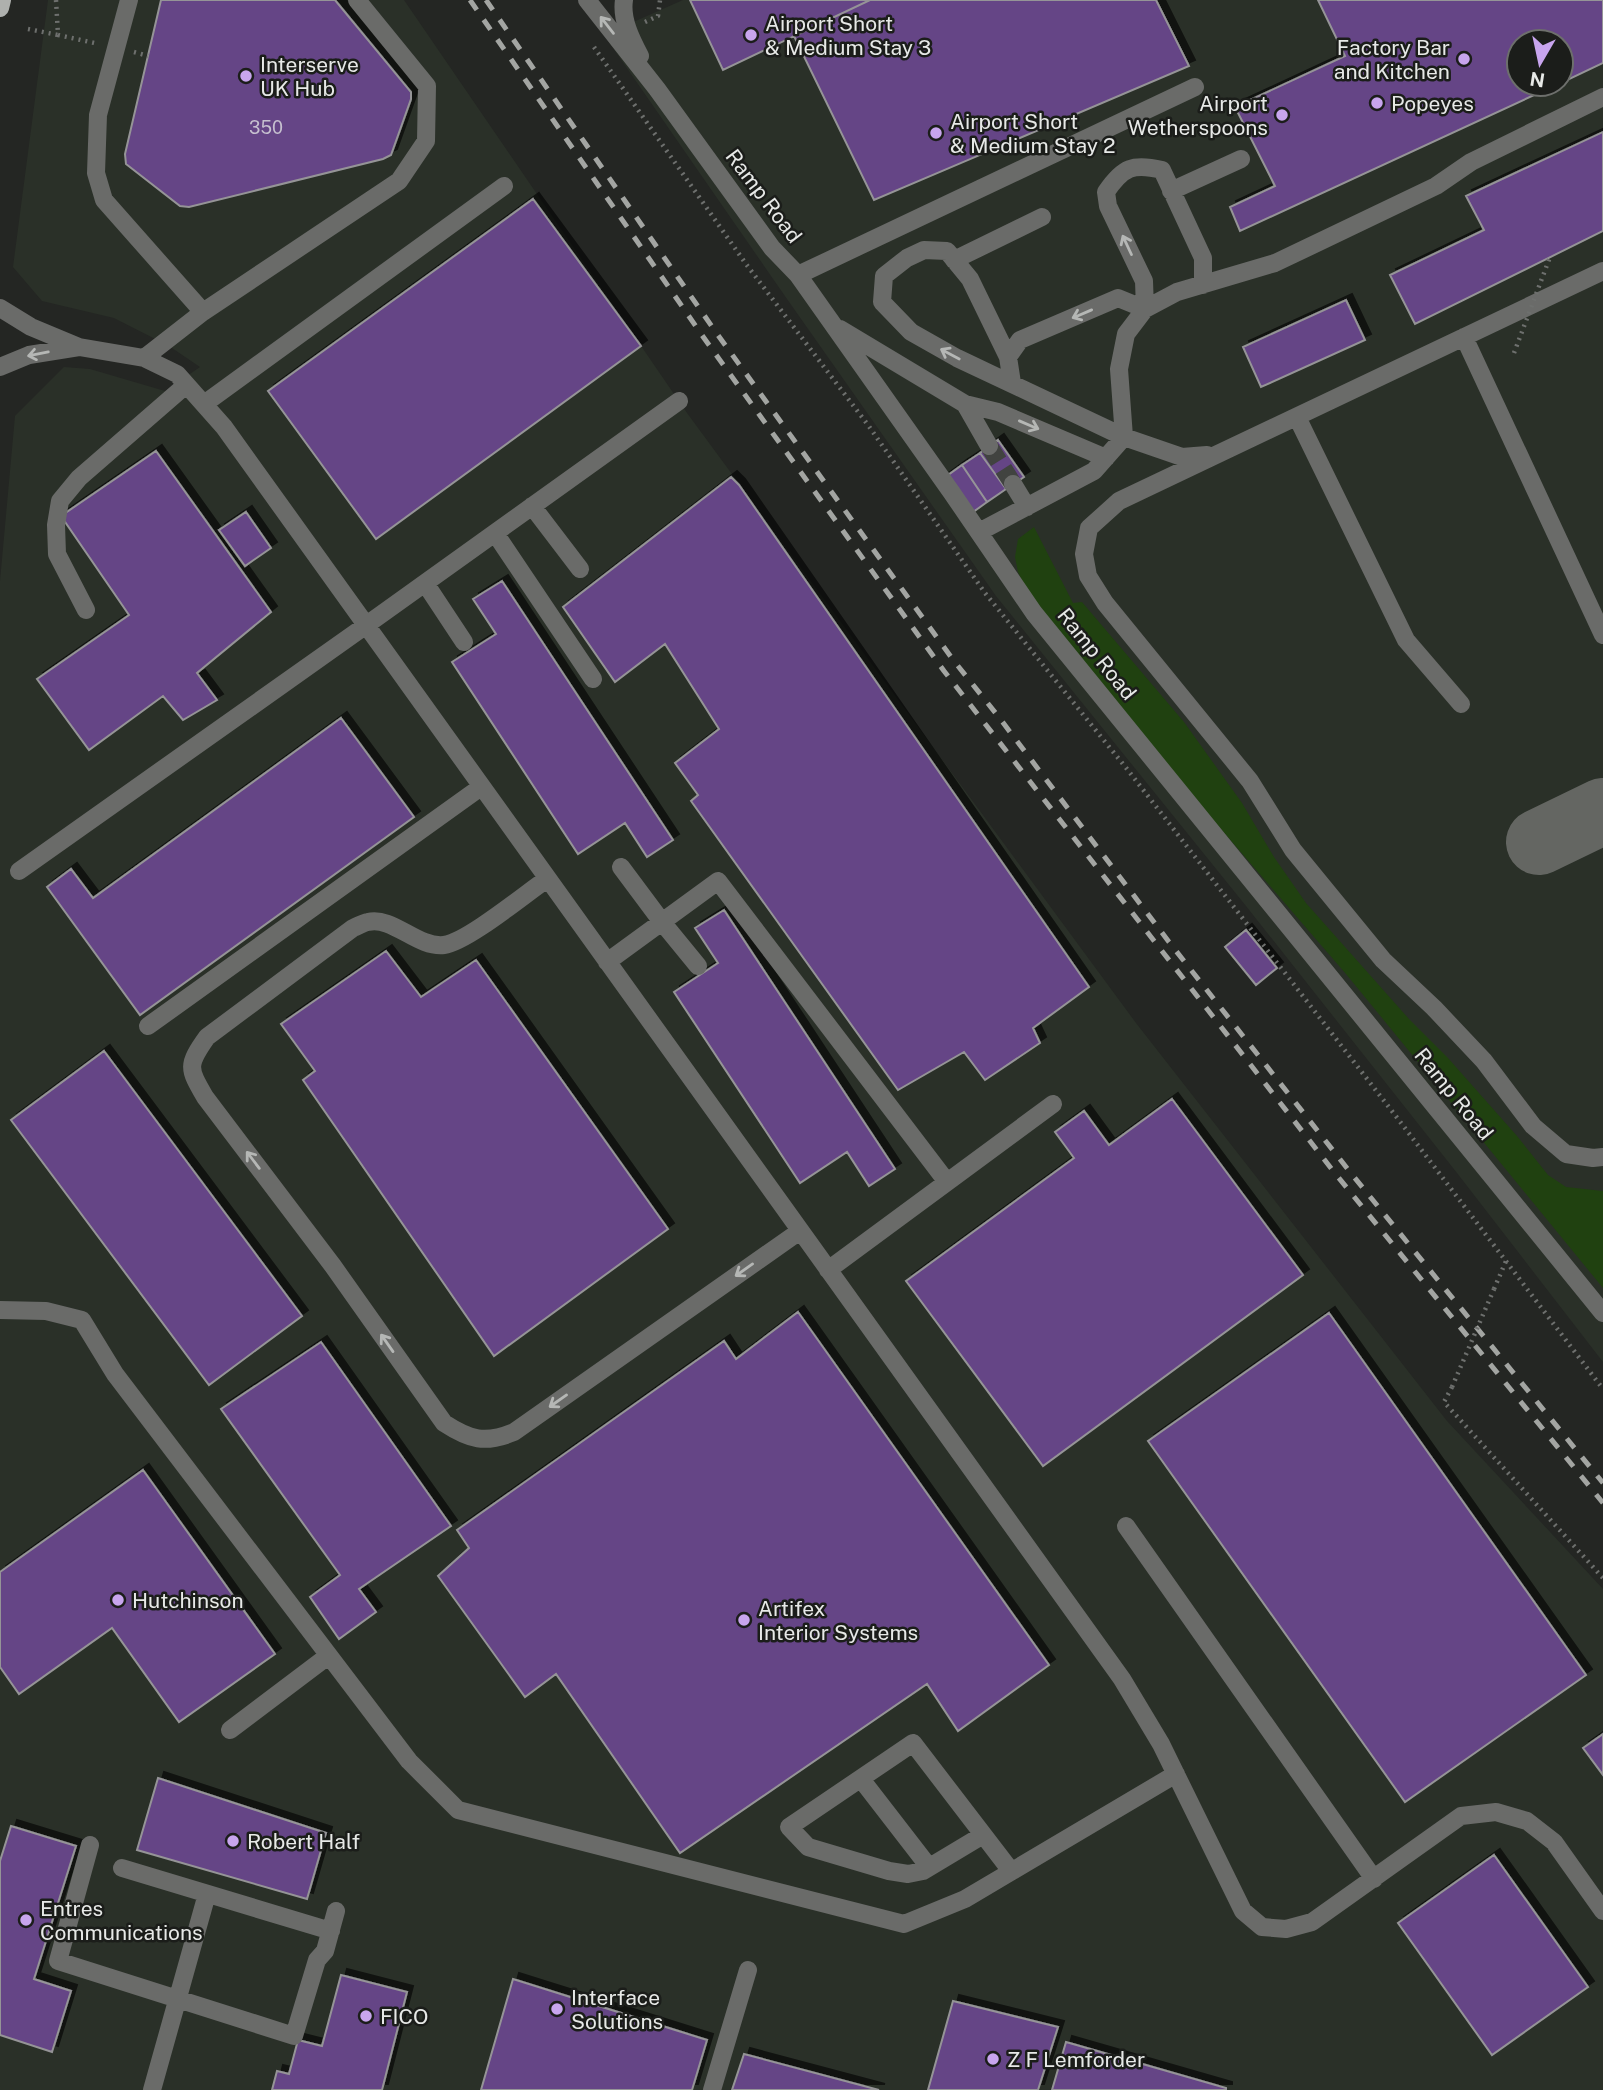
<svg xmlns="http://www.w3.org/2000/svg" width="1603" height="2090" viewBox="0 0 1603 2090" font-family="'Public Sans',sans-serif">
<defs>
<filter id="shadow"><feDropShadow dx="6" dy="-6" stdDeviation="0" flood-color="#0009"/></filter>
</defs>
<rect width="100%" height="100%" fill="#242623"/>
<path fill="#2a3028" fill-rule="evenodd" d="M48,0H404L687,413L1136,1023L1447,1421L1603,1589V2090H0V581L15,416L64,367L90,369L165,391L200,367L169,346L114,318L42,301L13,267Z
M683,0H1603V1362L1457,1173L1246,906L996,596L787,299L604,35ZM1519,42H1561V84H1519Z"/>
<path fill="#204110" d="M1034,527L1073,603L1082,602L1184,722L1242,803L1274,857L1306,903L1409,1019L1448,1058L1517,1136L1548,1175L1566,1187L1603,1191V1288L1346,974L1119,711L1030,597L1018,572L1015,557L1018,539Z"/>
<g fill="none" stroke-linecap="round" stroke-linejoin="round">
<path stroke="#646662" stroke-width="66" d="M1539,842L1603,811"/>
</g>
<path fill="#654486" stroke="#959497" stroke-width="2" filter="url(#shadow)" d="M161,0H335L411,92V99L391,155L383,159L189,207L180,206L126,164L125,154Z
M690,0H870L723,70Z
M870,0H1156L1189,66L874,200L794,36Z
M1318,0H1603V63L1561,83V42H1519V84H1558L1240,231L1230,207L1275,186L1235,107L1345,56Z
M1603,132V231L1415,324L1390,275L1484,230L1466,196Z
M533,199L641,346L376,539L268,391Z
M1346,300L1365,340L1261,387L1243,347Z
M998,440L1024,477L1006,489L980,453Z
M156,451L271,612L197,673L217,700L183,720L163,696L89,750L37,679L129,615L61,516Z
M980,453L1006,489L987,502L962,465Z
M962,465L987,502L969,515L944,478Z
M731,477L739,485L1089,987L1033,1028L1040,1043L985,1080L964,1052L898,1090L691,801L698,795L675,763L719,729L665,644L615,682L563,607Z
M246,512L271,548L245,566L219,530Z
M502,581L673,840L647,857L625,823L578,854L452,662L496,634L473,599Z
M341,718L414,817L140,1015L47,887L71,869L93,898Z
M724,910L895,1169L869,1186L847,1152L800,1183L674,992L718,963L695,928Z
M1246,930L1277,968L1256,985L1225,947Z
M386,951L421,997L476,960L668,1229L494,1356L303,1080L315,1071L281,1024Z
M104,1051L302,1316L209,1385L11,1120Z
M1172,1099L1303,1275L1043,1466L906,1281L1074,1158L1055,1132L1084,1111L1109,1145Z
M798,1312L1049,1665L958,1731L927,1684L680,1853L556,1674L525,1697L438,1576L469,1548L457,1530L724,1341L736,1359Z
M1329,1313L1586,1675L1405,1802L1148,1441Z
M321,1342L451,1526L359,1589L376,1612L339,1639L310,1597L340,1575L221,1409Z
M143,1470L275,1654L179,1722L112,1628L19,1694L0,1667V1572Z
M1603,1734V1775L1583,1748Z
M158,1778L326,1833L307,1899L137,1850Z
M11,1826L76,1846L34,1979L71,1991L52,2052L0,2035V1861Z
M1494,1855L1588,1987L1492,2055L1398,1923Z
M341,1975L407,1992L382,2090H272L277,2071L289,2074L298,2040L322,2046Z
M513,1979L707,2040L692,2090H481Z
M953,2001L1058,2027L1038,2090H928Z
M1066,2042L1226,2088V2090H1052Z
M744,2054L879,2090H732Z"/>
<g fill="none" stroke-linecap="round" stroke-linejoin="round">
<path stroke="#414340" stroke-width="18" stroke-dasharray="18 9" stroke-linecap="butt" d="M989,446L1013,484"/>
<path stroke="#6e706e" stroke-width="4.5" stroke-dasharray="2 5" stroke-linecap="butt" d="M56,0L58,35L99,44
M645,22L658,16L660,0
M28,29L58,35
M594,47L746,264L868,425L985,593L1127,769L1395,1115L1603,1389
M134,52L148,56
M1494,1289L1506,1261
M1452,1387L1444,1402L1603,1578"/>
<path stroke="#6a6b69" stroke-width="18" d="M129,0L98,115L96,173L104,200L203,312
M587,0L657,89L772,248L798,275L952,493L1034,613L1603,1313
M624,0C621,19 631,39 640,56
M1171,191L1241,159
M954,260L1042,217
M1603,271L1119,501L1089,528L1084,554L1088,576L1105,603L1250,781L1293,850L1383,960L1434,1008L1484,1061L1533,1126L1566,1154L1593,1158L1603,1157
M798,275L1195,87
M0,308L31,327L79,347L144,358L177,374L224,427L1122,1679L1161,1744L1243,1911L1262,1927L1286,1929L1312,1922L1461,1816L1496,1812L1527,1821L1554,1842L1603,1911
M840,329L965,404L989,446
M1464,337L1603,635
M1008,357L1020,340L1118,298L1145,309L1144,281L1108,206L1106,192C1123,167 1133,163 1162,170L1203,258V285
M144,358L203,312L399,181L426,141L427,86L357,0
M0,367L29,355L79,347
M1012,383L1008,357L970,279L947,251L924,250L907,258L884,276L882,302L911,332L957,358L1124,437L1182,457L1207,455
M204,404L504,186
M965,404L998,412L1106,458
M1297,417L1406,640L1461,704
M1013,484L1027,507
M532,506L580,569
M979,532L1094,471L1124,437L1119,369L1126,334L1145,309L1177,292L1275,263L1436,186L1471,162L1603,97
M495,533L593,679
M425,583L464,642
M86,610L57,554L56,525L60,501L79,478L186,385
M621,867L662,922L698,966
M19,871L365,626L679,401
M547,879C525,894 467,942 444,945C417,948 393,916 368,922C363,923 358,926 353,928L207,1037C187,1065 188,1068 205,1097L333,1266L444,1423C470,1440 485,1444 514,1432L800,1231
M607,962L718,881L947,1182
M148,1026L481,787
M828,1270L1053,1104
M0,1310L46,1311L82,1320L115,1374L409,1761L458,1810L904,1924L965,1899L1176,1774
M1126,1526L1374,1879
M230,1730L328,1656
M861,1779L929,1867
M983,1835L923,1871L908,1874L889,1871L808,1847L789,1827L913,1743L1011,1871
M90,1845L58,1961L294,2036L317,1960L325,1951L336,1911
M122,1868L331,1931
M152,2090L207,1894
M712,2090L748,1970"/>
<path stroke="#aeb0ad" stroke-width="18" d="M0,8L2,0"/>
<path stroke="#a3a5a2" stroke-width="5" stroke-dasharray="12 12" stroke-linecap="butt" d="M470,0L704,338L944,671L1334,1172L1603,1503
M486,0L715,331L954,661L998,716L1169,942L1350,1172L1603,1483"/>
<path stroke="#6e706e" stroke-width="4.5" stroke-dasharray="2 5" stroke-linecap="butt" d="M1514,353L1550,257
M1452,1387L1494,1289"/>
</g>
<defs><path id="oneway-shaft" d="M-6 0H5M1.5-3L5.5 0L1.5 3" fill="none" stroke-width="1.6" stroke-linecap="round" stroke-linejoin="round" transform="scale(1.75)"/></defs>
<g stroke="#b5b7b5">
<use href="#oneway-shaft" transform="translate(607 25) rotate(-128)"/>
<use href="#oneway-shaft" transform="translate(1127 245) rotate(-115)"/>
<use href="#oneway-shaft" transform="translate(1082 314) rotate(157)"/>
<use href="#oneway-shaft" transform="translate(38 354) rotate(169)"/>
<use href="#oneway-shaft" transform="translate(950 354) rotate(-152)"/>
<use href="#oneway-shaft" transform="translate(1029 425) rotate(23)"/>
<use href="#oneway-shaft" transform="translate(253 1160) rotate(-127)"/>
<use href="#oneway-shaft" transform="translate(744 1270) rotate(145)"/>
<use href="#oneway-shaft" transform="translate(387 1343) rotate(-125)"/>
<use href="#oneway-shaft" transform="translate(558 1401) rotate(145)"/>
</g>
<g fill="#c8a5ee" stroke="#1b1d1a" stroke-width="2.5">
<circle cx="751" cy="35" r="7"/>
<circle cx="1464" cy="59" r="7"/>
<circle cx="246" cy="76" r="7"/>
<circle cx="1377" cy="103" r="7"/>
<circle cx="1282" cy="115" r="7"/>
<circle cx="936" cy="133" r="7"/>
<circle cx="118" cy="1600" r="7"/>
<circle cx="744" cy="1620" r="7"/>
<circle cx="233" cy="1841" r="7"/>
<circle cx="26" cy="1920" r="7"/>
<circle cx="557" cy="2009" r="7"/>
<circle cx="366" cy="2016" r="7"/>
<circle cx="993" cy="2059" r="7"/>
</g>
<g text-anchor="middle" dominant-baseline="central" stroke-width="5" stroke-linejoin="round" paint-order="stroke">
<g font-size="18" fill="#c6c0cf">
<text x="266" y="127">350</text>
</g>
<g font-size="21" fill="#e7e9e7" stroke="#1b1d1a" text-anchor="start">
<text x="765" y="23">Airport Short<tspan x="765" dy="24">&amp; Medium Stay 3</tspan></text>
<text x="1450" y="47" text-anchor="end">Factory Bar<tspan x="1450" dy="24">and Kitchen</tspan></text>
<text x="260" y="64">Interserve<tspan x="260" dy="24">UK Hub</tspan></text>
<text x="1268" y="103" text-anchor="end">Airport<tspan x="1268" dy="24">Wetherspoons</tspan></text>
<text x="1391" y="103">Popeyes</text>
<text x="950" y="121">Airport Short<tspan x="950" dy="24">&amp; Medium Stay 2</tspan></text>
<text x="132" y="1600">Hutchinson</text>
<text x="758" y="1608">Artifex<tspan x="758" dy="24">Interior Systems</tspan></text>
<text x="247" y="1841">Robert Half</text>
<text x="40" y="1908">Entres<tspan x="40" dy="24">Communications</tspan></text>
<text x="571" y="1997">Interface<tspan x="571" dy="24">Solutions</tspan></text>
<text x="380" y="2016">FICO</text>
<text x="1007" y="2059">Z F Lemforder</text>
</g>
<g font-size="21" fill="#e7e9e7" stroke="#1b1d1a">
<text transform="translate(764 196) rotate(53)">Ramp Road</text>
<text transform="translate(1097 654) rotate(51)">Ramp Road</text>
<text transform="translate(1454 1094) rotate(51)">Ramp Road</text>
</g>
</g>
<g transform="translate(1540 63) rotate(189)"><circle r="33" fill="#1b1d1a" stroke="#6d6f6c" stroke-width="2"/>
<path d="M0-5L12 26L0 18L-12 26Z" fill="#c8a5ee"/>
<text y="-10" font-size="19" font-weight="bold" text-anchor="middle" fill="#e7e9e7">N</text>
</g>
</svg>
